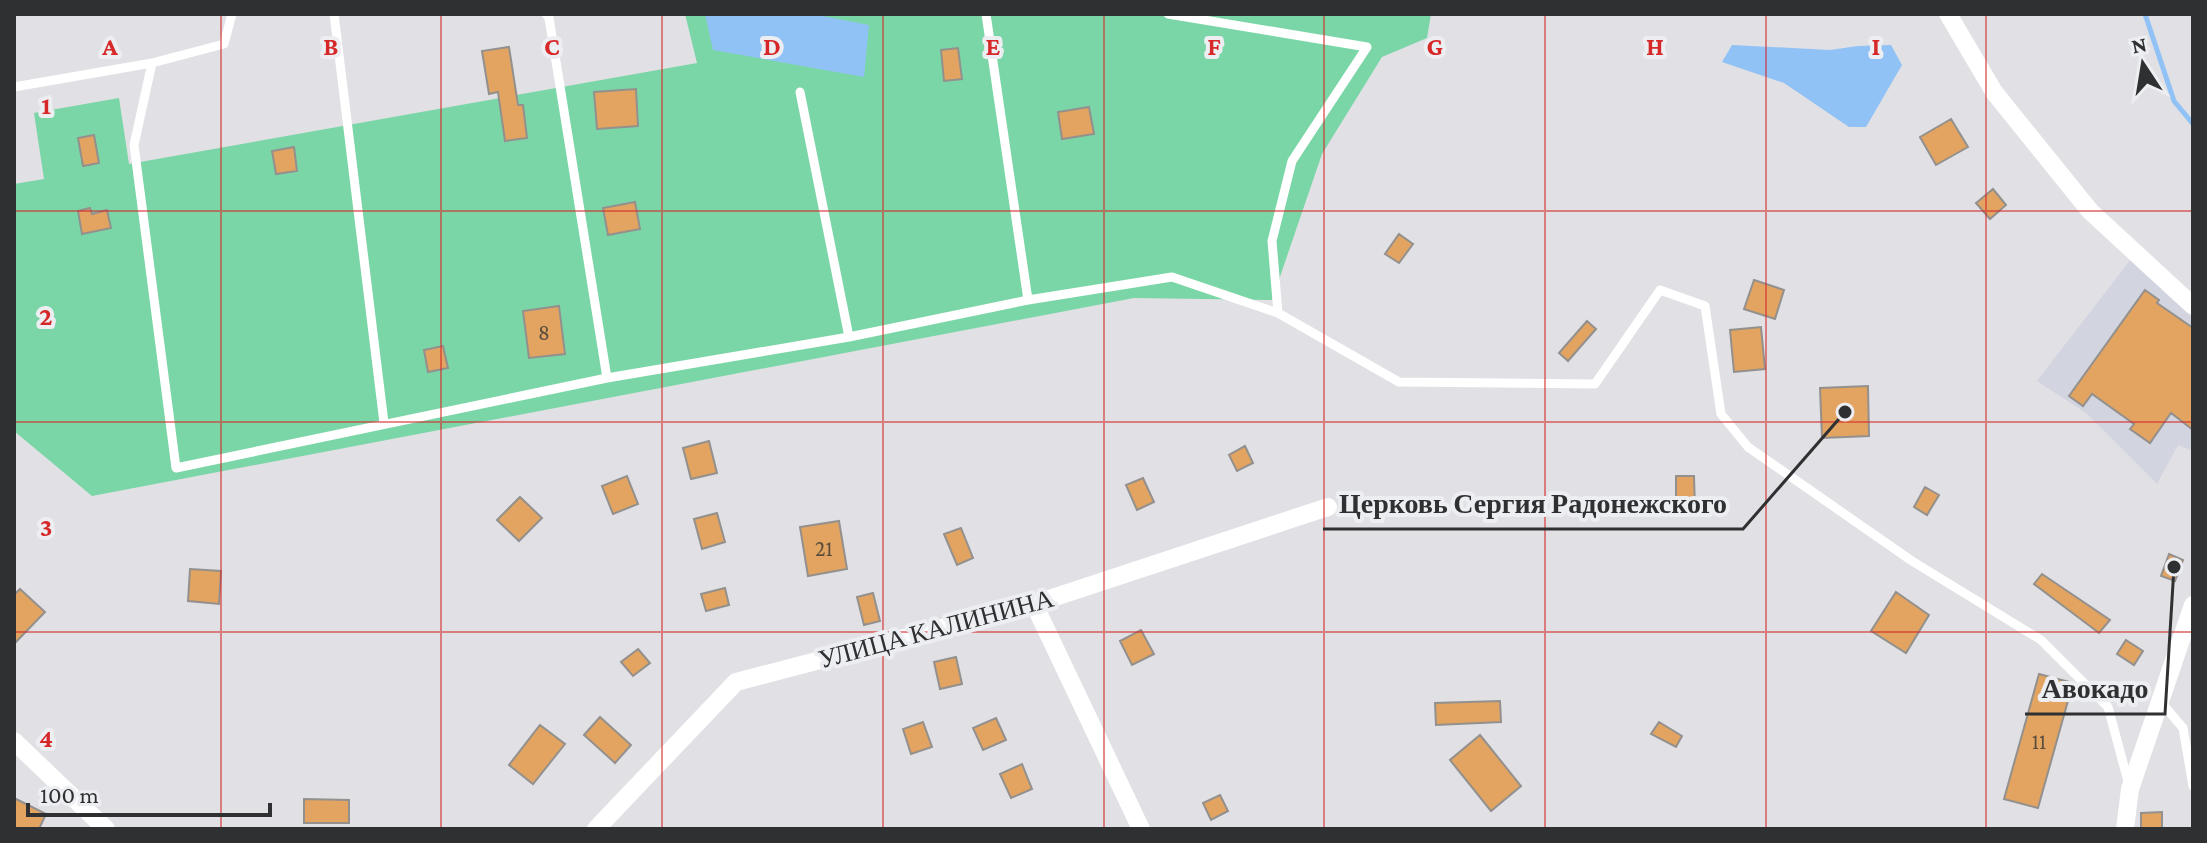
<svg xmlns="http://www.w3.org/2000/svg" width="2207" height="843" viewBox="0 0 2207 843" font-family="'Crimson Pro',serif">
<rect width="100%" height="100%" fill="#e0e0e5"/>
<path fill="#d2d4df" d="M2131,259L2193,314V451L2178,445L2157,484L2086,413L2037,381Z"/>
<path fill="#7bd6a7" d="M685,14H1431L1427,38L1382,57L1322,154L1272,300L1134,298L92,496L14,431V184L44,179L34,113L119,98L129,164L697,63Z"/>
<path fill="#90c2f5" d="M705,14H812L869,25L864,77L713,50Z
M1732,45L1830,50L1858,46L1891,45L1902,65L1866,127H1849L1784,83L1722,62Z"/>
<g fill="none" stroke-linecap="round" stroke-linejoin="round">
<path stroke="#90c2f5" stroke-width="5" d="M2145,14L2174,101L2193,124"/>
</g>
<path fill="#e2a460" stroke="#93908d" stroke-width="2" d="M509,47L518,105H523L527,138L505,141L498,92L489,94L482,51Z
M958,48L962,79L944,81L941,50Z
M636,89L638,126L597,129L594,92Z
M1089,107L1094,134L1062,139L1058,112Z
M1951,119L1968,147L1936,165L1920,137Z
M94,135L99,163L83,166L78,138Z
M294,147L297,171L276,174L272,151Z
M1993,189L2006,205L1990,219L1976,203Z
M635,202L640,229L608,235L603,208Z
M90,208L92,214L107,210L111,228L82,234L78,211Z
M1399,234L1413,244L1399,263L1385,254Z
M1754,280L1784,290L1775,319L1744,309Z
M2145,290L2159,300L2157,303L2193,328V430L2171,413L2150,443L2130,429L2134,424L2092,394L2083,406L2069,396Z
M559,306L565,354L529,358L523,311Z
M1587,321L1596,329L1568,361L1559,353Z
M1761,327L1765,369L1734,372L1730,330Z
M443,346L448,368L428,372L424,350Z
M1868,386L1869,436L1822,438L1820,388Z
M709,441L717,473L691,479L683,448Z
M1245,446L1253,463L1237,471L1229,455Z
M627,476L638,504L613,514L602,486Z
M1676,476H1694L1695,509H1676Z
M1143,478L1154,502L1137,510L1126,485Z
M1925,487L1939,495L1927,515L1914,507Z
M520,497L542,518L519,541L497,520Z
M717,513L725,542L702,549L694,519Z
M839,521L847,569L808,576L800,527Z
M961,528L973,558L957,565L944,534Z
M2169,554L2183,560L2175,581L2161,576Z
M190,569L221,571L219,604L188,601Z
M2042,574L2110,620L2099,633L2034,584Z
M725,588L729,605L706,611L701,594Z
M20,589L45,612L14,644V595Z
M1896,592L1929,615L1906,653L1871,631Z
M873,593L880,621L864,625L857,597Z
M1141,630L1154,654L1132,665L1120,641Z
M2126,640L2143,651L2134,665L2117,654Z
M638,649L650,663L633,676L621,662Z
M956,657L962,684L940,689L934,662Z
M2039,674L2073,683L2038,808L2004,799Z
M1500,701L1501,722L1436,725L1435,703Z
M600,717L631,745L615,763L584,735Z
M996,718L1006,740L983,750L973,728Z
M923,722L932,747L911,754L903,729Z
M1659,722L1682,736L1676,747L1651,734Z
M540,725L565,744L533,784L509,765Z
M1480,735L1521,786L1491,811L1450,760Z
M1022,764L1032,789L1011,798L1000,774Z
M1220,795L1228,811L1211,820L1203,803Z
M14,798L46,814L39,829H14Z
M304,799L349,800V823H304Z
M2162,812V829H2141V813Z"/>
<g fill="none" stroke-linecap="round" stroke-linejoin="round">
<path stroke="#fff" stroke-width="9" d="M232,14L224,44L152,63L134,145L176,468L607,378L849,337L1028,300L1172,277L1278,313
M334,14L384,423
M546,14L549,18L607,378
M986,14L1028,300
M1168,14L1367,47L1292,161L1272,241L1278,313L1399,382L1595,384L1660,290L1705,306L1721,414L1748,447L1912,561L2041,640L2108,707L2129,785
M14,87L152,63
M800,92L849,337
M2160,701L2183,728L2193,786"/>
<path stroke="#fff" stroke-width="18" d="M1948,14L1994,92L2090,211L2193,306
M1034,604L1141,829
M14,741L106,829
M596,829L736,682L1034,604L1328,507
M2125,829L2130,789L2193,605"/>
</g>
<path fill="none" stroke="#d62828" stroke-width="2" stroke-opacity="0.55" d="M221,14V829M441,14V829M662,14V829M883,14V829M1104,14V829M1324,14V829M1545,14V829M1766,14V829M1986,14V829M14,211H2193M14,422H2193M14,632H2193"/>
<g text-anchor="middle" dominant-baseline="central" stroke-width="8" stroke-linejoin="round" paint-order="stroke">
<g font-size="22" fill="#5c4d3d">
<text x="544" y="332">8</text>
<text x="824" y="548">21</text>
<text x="2039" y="741">11</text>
</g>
<g font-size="26" fill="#2f3031" stroke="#edeef2">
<text transform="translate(936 629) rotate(-15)">УЛИЦА КАЛИНИНА</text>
</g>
</g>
<g font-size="26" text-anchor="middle" font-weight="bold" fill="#d62828" stroke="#edeef2" stroke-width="8" stroke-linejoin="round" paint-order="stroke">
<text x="110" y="55">A</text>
<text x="331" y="55">B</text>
<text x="552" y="55">C</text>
<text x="772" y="55">D</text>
<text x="993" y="55">E</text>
<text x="1214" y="55">F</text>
<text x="1435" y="55">G</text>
<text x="1655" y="55">H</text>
<text x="1876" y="55">I</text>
<text x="46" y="114">1</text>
<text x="46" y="325">2</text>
<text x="46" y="536">3</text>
<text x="46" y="747">4</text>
</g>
<path fill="none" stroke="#2f3031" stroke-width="3" d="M1845 412L1743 529H1323M2174 567L2165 714H2025"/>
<g fill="#2f3031" stroke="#edeef2" stroke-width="3">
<circle cx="1845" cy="412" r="8"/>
<circle cx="2174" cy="567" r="8"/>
</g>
<g font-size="28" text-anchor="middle" font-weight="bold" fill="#2f3031" stroke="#edeef2" stroke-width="8" stroke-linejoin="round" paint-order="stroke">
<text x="1533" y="513">Церковь Сергия Радонежского</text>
<text x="2095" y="698">Авокадо</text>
</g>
<rect width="2207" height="843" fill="none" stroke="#2f3031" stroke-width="32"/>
<g transform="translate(2143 64) rotate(348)" stroke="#edeef2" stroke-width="6" paint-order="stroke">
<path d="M0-6L14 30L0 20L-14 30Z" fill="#2f3031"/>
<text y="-12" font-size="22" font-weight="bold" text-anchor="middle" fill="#2f3031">N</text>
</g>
<path d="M28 803v12h242v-12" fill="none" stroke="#2f3031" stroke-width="4"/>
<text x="40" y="803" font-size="24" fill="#2f3031" stroke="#edeef2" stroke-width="6" paint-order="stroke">100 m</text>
</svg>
